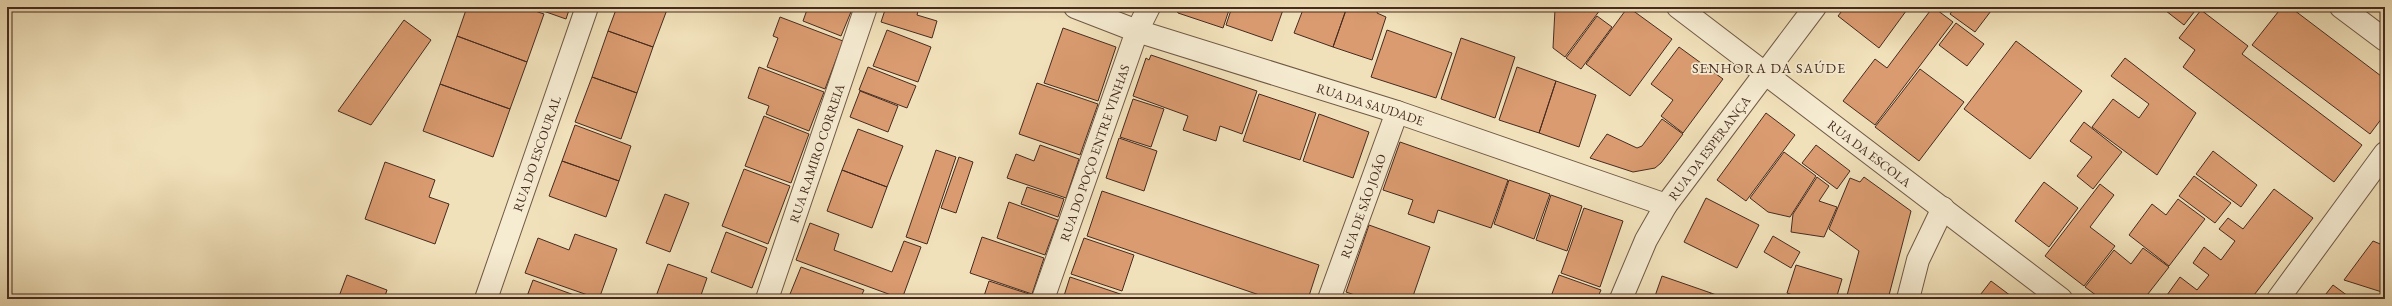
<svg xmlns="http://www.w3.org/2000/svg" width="2392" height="306" viewBox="0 0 2392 306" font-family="'EB Garamond',serif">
<rect width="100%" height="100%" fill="#f1e1ba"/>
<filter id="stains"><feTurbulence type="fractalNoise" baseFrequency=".005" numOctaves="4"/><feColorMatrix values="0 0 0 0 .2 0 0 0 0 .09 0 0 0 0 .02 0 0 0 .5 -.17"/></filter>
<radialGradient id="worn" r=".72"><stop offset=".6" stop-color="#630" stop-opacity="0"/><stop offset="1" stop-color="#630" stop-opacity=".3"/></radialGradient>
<path fill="#da9b70" stroke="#462b20" d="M467,7H523L544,14L527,62L457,36Z
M532,7H570L566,19Z
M617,7H668L653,47L608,31Z
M808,7H853L841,36L803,21Z
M886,7H919L917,15L937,21L932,38L881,22Z
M1175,7H1230L1223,28L1178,13Z
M1232,7H1284L1272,41L1226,25Z
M1304,7H1347L1333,47L1294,33Z
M1347,7H1379L1377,13L1386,17L1372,60L1333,47Z
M1557,7H1593L1600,10L1565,57L1553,48L1555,9Z
M1628,7L1672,39L1630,96L1586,64Z
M1845,7H1909L1879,48L1838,16Z
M1933,7L1953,22L1875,125L1843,101L1875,59L1887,68Z
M1955,7H1994L1975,32L1950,14Z
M2161,7H2198L2184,25Z
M2282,7H2290L2385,79V114L2370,134L2252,45Z
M2201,10L2248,46L2242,54L2362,145L2334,182L2183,67L2195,50L2179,38Z
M1597,16L1612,27L1581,69L1566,58Z
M780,17L843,41L825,89L767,67L778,38L773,36Z
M404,20L431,40L371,125L338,111Z
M1956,23L1984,44L1967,66L1939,45Z
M1063,28L1116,47L1098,101L1044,83Z
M887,30L931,47L918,82L873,66Z
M1387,30L1452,53L1436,98L1371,77Z
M608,31L653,47L637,93L592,77Z
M457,36L527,62L510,109L440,84Z
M1461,38L1515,57L1495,118L1441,99Z
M2016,41L2082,91L2030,159L1964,109Z
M1679,47L1723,79L1683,133L1661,116L1673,100L1651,84Z
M1151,55L1257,91L1242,134L1220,126L1216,141L1183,130L1188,116L1133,96L1146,58L1149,60Z
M2125,58L2196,113L2157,175L2092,127L2113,99L2139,118L2149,104L2111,76Z
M759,67L824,92L809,131L766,114L769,106L748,98Z
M868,67L916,86L907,108L859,90Z
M1517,67L1556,81L1539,133L1499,120Z
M1920,69L1964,102L1919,161L1875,127Z
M592,77L637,93L621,139L575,122Z
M1556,81L1596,95L1579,147L1539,133Z
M1037,83L1098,104L1080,155L1019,134Z
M440,84L510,109L493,157L423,131Z
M860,91L898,106L888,132L850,117Z
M1259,94L1316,113L1300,160L1243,141Z
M1133,99L1164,109L1151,147L1120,137Z
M1766,113L1795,135L1746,201L1717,180Z
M1319,114L1369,132L1353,178L1303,161Z
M764,116L809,134L791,183L745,166Z
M1662,119L1683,134L1661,163L1655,168L1633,172L1590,158L1607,134L1637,148L1642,146Z
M2084,122L2122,152L2093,189L2077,176L2092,157L2070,141Z
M575,125L631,146L619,181L562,161Z
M858,129L903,146L887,187L842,170Z
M1119,138L1157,151L1144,191L1106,178Z
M1400,142L1508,180L1491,228L1438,210L1434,223L1408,214L1413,200L1383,190Z
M1040,145L1079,159L1066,198L1007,178L1016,154L1034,161Z
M1816,145L1850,171L1837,189L1802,163Z
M936,150L956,157L927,244L906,237Z
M2213,151L2257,185L2241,207L2196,174Z
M1784,152L1816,176L1790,217L1768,212L1750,198Z
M959,157L973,162L956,213L941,208Z
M562,161L619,181L606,217L549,196Z
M385,162L435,180L429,197L449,204L435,244L365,219Z
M744,169L790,186L768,244L722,226Z
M842,170L887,187L872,228L827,211Z
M2194,176L2231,203L2215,223L2179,196Z
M1817,177L1829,186L1819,201L1837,207L1824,237L1791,232L1793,214Z
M1864,177L1911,211L1888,299H1846L1859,251L1829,229L1850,178L1860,182Z
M1509,180L1550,194L1534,239L1494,224Z
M2044,182L2078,208L2049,247L2015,221Z
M2100,184L2114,195L2090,227L2115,246L2084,286L2045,256Z
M1027,187L1064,199L1058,217L1021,204Z
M2274,189L2313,218L2251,299H2172L2167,295L2180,277L2197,290L2209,275L2193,263L2204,247L2221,260L2235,241L2219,229L2228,218L2243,229Z
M1102,191L1319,265L1308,299H1271L1087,236Z
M665,194L689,203L670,252L646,243Z
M1551,195L1582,206L1567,251L1536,240Z
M1706,198L1759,225L1737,268L1684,242Z
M2178,199L2205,219L2169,266L2129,235L2152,204L2166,215Z
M1009,202L1058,220L1045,255L997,238Z
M1584,208L1623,221L1600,287L1561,273Z
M810,223L839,234L834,250L892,272L904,241L921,247L902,299L796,260Z
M1369,225L1430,247L1412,299H1366L1346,292Z
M726,232L767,248L752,288L711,272Z
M575,234L617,249L599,299L525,273L538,238L569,250Z
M1773,236L1800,252L1791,268L1764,252Z
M982,237L1044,258L1032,294L970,273Z
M1084,238L1134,255L1122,291L1071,274Z
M2373,241L2385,246V293L2344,280Z
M2143,248L2169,267L2144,299H2101L2085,287L2114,250L2131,264Z
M668,264L707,278L700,298L703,299H655Z
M1796,265L1842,279L1836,299H1804L1787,293Z
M801,267L864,290L860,299H788Z
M347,275L387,290L384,299H338Z
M1559,275L1601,290L1597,299H1550Z
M1662,276L1711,293L1709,299H1654Z
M1070,277L1135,299H1063Z
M533,280L585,299H526Z
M989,281L1032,295L1031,299H983Z
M1991,281L2015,299H1977Z
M2333,285L2352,299H2322Z
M1711,293L1727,299H1709Z"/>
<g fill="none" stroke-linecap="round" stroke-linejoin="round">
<defs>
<g id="street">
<path id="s1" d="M1075,7L1137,31L1397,112L1666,205"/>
<path id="s2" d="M1678,7L2061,299"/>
<path d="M2341,7L2385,40"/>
<path id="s3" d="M486,299L587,7"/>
<path id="s4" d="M767,299L866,7"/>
<path id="s5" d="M1043,299L1137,31L1149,7"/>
<path id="s6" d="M1329,299L1397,112"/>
<path id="s7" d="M1621,299L1646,240L1666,205L1815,7"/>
<path d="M1908,299L1918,260L1943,208"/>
<path d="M2278,299L2385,153"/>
</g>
</defs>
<use href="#street" stroke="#715846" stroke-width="24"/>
<use href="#street" stroke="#f6ecd2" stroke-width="22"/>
</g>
<g text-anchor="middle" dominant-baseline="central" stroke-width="3.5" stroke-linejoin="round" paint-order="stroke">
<g font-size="13" fill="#462b20" stroke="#f6ecd2">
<text stroke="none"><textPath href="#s1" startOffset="311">RUA DA SAUDADE</textPath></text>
<text stroke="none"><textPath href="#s7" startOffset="176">RUA DA ESPERANÇA</textPath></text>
<text stroke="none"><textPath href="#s5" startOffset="155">RUA DO POÇO ENTRE VINHAS</textPath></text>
<text stroke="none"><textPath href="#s3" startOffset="154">RUA DO ESCOURAL</textPath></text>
<text stroke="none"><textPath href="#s4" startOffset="154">RUA RAMIRO CORREIA</textPath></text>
<text stroke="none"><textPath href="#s2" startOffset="241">RUA DA ESCOLA</textPath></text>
<text stroke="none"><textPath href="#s6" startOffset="99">RUA DE SÃO JOÃO</textPath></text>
</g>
<g font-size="14" letter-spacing="1" fill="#462b20" stroke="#f6ecd2">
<text x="1769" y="68">SENHORA DA SAÚDE</text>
</g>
</g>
<rect width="2392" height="306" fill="none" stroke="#f1e1ba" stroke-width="24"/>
<rect x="8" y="8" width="2376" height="290" fill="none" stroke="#462b20" stroke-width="2"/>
<rect x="12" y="12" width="2368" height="282" fill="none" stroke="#462b20"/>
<rect width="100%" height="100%" filter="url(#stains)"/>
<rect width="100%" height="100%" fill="url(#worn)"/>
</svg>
